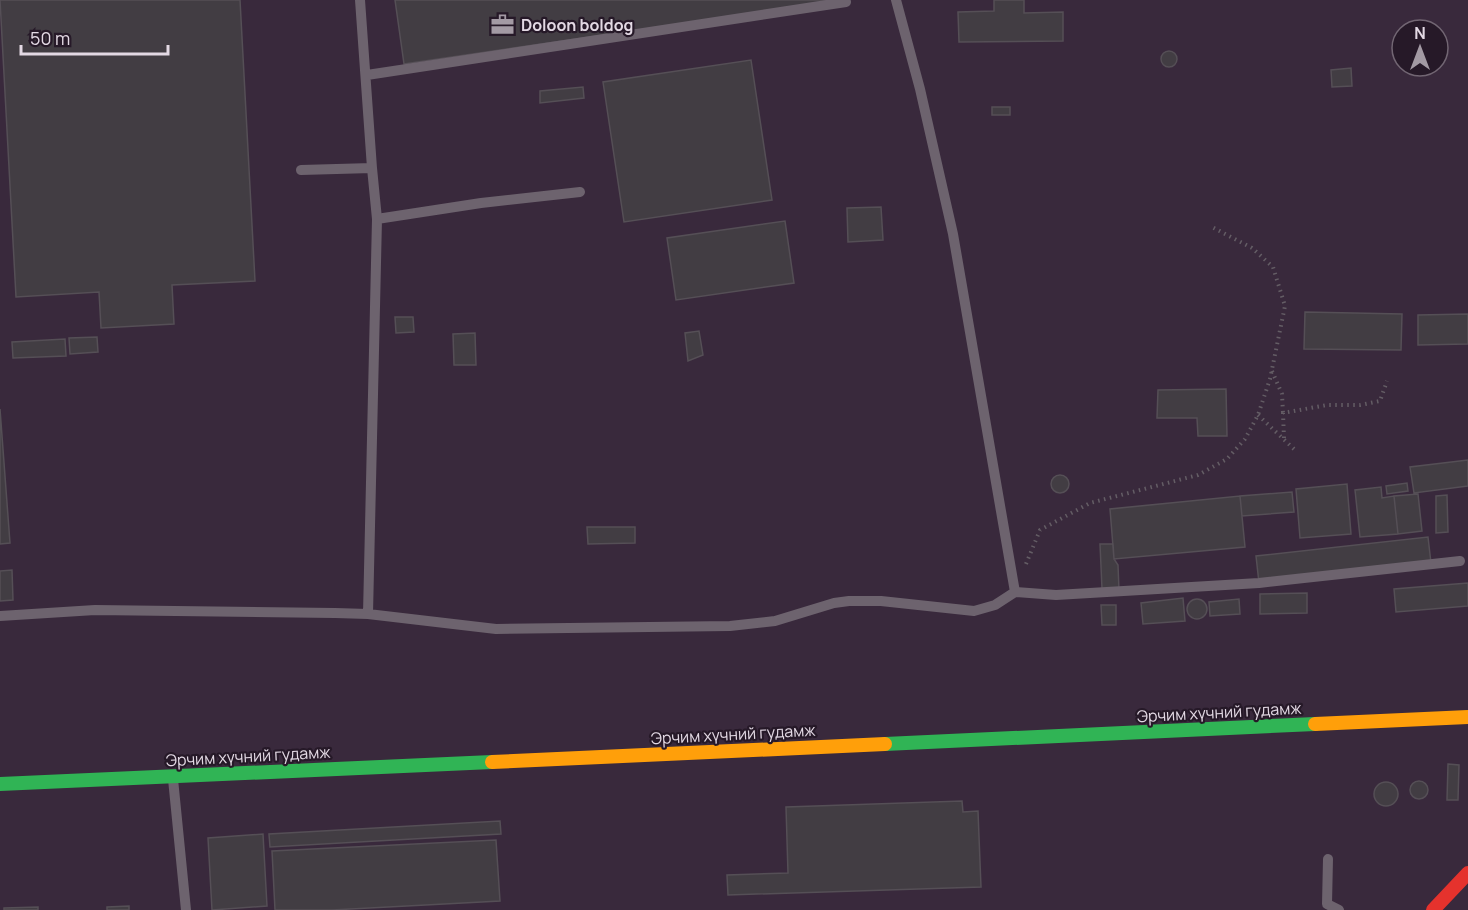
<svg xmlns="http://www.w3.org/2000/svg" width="1468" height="910" viewBox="0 0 1468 910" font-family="Manrope,sans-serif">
<rect width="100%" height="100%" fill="#2d262e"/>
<path fill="#39293c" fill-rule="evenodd" d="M0,0H1468V910H0ZM1402,30H1438V66H1402Z"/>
<path fill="#423d43" stroke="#554f56" stroke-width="1.5" d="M0,0H240L255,281L172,285L174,324L101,328L99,292L16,297Z
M395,0H844L404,64Z
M994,0H1024V13L1063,12V41L959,42L958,12L994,11Z
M1161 59a8 8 0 1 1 16 0a8 8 0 1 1-16 0Z
M751,60L772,200L624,222L603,82Z
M1351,68L1352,86L1332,87L1331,70Z
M583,87L584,98L540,103V91Z
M992,107H1010V115H992Z
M881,207L883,240L848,242L847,208Z
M785,221L794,283L676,300L667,238Z
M1305,312L1402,314L1401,350L1304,349Z
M1468,314V344L1418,345V315Z
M395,317H413L414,332L396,333Z
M699,331L703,355L688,361L685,333Z
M475,333L476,365H454L453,334Z
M97,337L98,352L70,354L69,338Z
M65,339L66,356L13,358L12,342Z
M1226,389L1227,436H1198L1197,418H1157L1158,390Z
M0,409L10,543L0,544Z
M1468,460V486L1414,493L1410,467Z
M1051 484a9 9 0 1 1 18 0a9 9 0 1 1-18 0Z
M1407,483L1408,491L1387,494L1386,486Z
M1347,484L1351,534L1300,538L1296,489Z
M1381,487L1382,498L1394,496L1398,534L1360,537L1355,490Z
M1292,492L1294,512L1242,516L1240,496Z
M1418,494L1422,531L1398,534L1394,496Z
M1447,495L1448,532L1436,533V496Z
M1240,496L1245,547L1114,559L1110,509Z
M587,527H635V543L588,544Z
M1428,537L1431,563L1259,583L1256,556Z
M1100,544H1113L1114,559L1118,565L1119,590L1102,589Z
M12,570L13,600L0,601V571Z
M1468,583V606L1396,612L1394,589Z
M1307,593V613L1260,614V594Z
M1183,598L1185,621L1143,624L1141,603Z
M1239,599L1240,614L1210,616L1209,602Z
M1187 609a10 10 0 1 1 20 0a10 10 0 1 1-20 0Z
M1101,605H1116V625H1102Z
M1448,764L1459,765L1458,800H1447Z
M1410 790a9 9 0 1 1 18 0a9 9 0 1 1-18 0Z
M1374 794a12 12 0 1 1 24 0a12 12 0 1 1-24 0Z
M962,801L963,812L978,811L981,887L728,895L727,875L788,873L786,807Z
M500,821L501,834L270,847L269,834Z
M263,834L267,906L212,910L208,838Z
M496,840L500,901L332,910H275L272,851Z
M129,906V910H107V907Z
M38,907V910H4V908Z"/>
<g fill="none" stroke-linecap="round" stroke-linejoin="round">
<path stroke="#645d65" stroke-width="4" stroke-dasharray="1.5 4.5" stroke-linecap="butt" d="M1272,371L1282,394L1283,413
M1258,415L1294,449
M1284,438L1283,413L1327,405H1360L1380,401L1387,381
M1026,564L1040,530L1090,503L1198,475L1227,459L1245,439L1258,415L1270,379L1285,306L1273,267L1252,248L1210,226"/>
<path stroke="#6d636e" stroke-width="10" d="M360,0L372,168
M896,0L920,89L953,234L1015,592
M367,75L846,2
M301,170L372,168L377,219L368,614
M377,219L481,203L580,192
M0,616L95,610L335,613L368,614L496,629L730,626L775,621L834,603L849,601H881L974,611L995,605L1015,592L1056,595L1259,583L1460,561
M173,779L186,910
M1328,859L1327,904L1339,910"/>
<path stroke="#30b455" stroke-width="14" d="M885,744L1315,724
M0,784L492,762"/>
<path stroke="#ff9f0a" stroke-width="14" d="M1315,724L1468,717
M492,762L885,744"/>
<path stroke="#e5322d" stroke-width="14" d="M1433,910L1468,873"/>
</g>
<defs>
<symbol id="office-bare" viewBox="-9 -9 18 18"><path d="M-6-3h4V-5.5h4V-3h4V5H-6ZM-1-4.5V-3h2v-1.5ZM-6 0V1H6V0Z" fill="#a39aa4" stroke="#261928" stroke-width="2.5" paint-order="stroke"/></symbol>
</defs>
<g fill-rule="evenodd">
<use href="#office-bare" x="486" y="8" width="33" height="33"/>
</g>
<g text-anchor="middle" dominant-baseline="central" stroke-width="4.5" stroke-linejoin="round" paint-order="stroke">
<g font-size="16" font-weight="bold" fill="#e3d9e4" stroke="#261928" text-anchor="start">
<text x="521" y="25">Doloon boldog</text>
</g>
<g font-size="16" fill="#e3d9e4" stroke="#261928">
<text transform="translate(1219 712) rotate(-3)">Эрчим хүчний гудамж</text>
<text transform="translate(733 734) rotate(-3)">Эрчим хүчний гудамж</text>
<text transform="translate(248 756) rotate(-3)">Эрчим хүчний гудамж</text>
</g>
</g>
<g transform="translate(1420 48)"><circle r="28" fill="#261928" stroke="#726673" stroke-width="1.5"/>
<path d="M0-4.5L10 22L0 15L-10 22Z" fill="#a39aa4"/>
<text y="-9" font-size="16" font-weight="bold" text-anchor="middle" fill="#e3d9e4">N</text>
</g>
<path d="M21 45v9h147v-9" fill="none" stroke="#e3d9e4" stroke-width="3"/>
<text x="30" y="45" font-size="18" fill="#e3d9e4" stroke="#261928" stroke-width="4.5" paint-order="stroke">50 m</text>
</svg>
